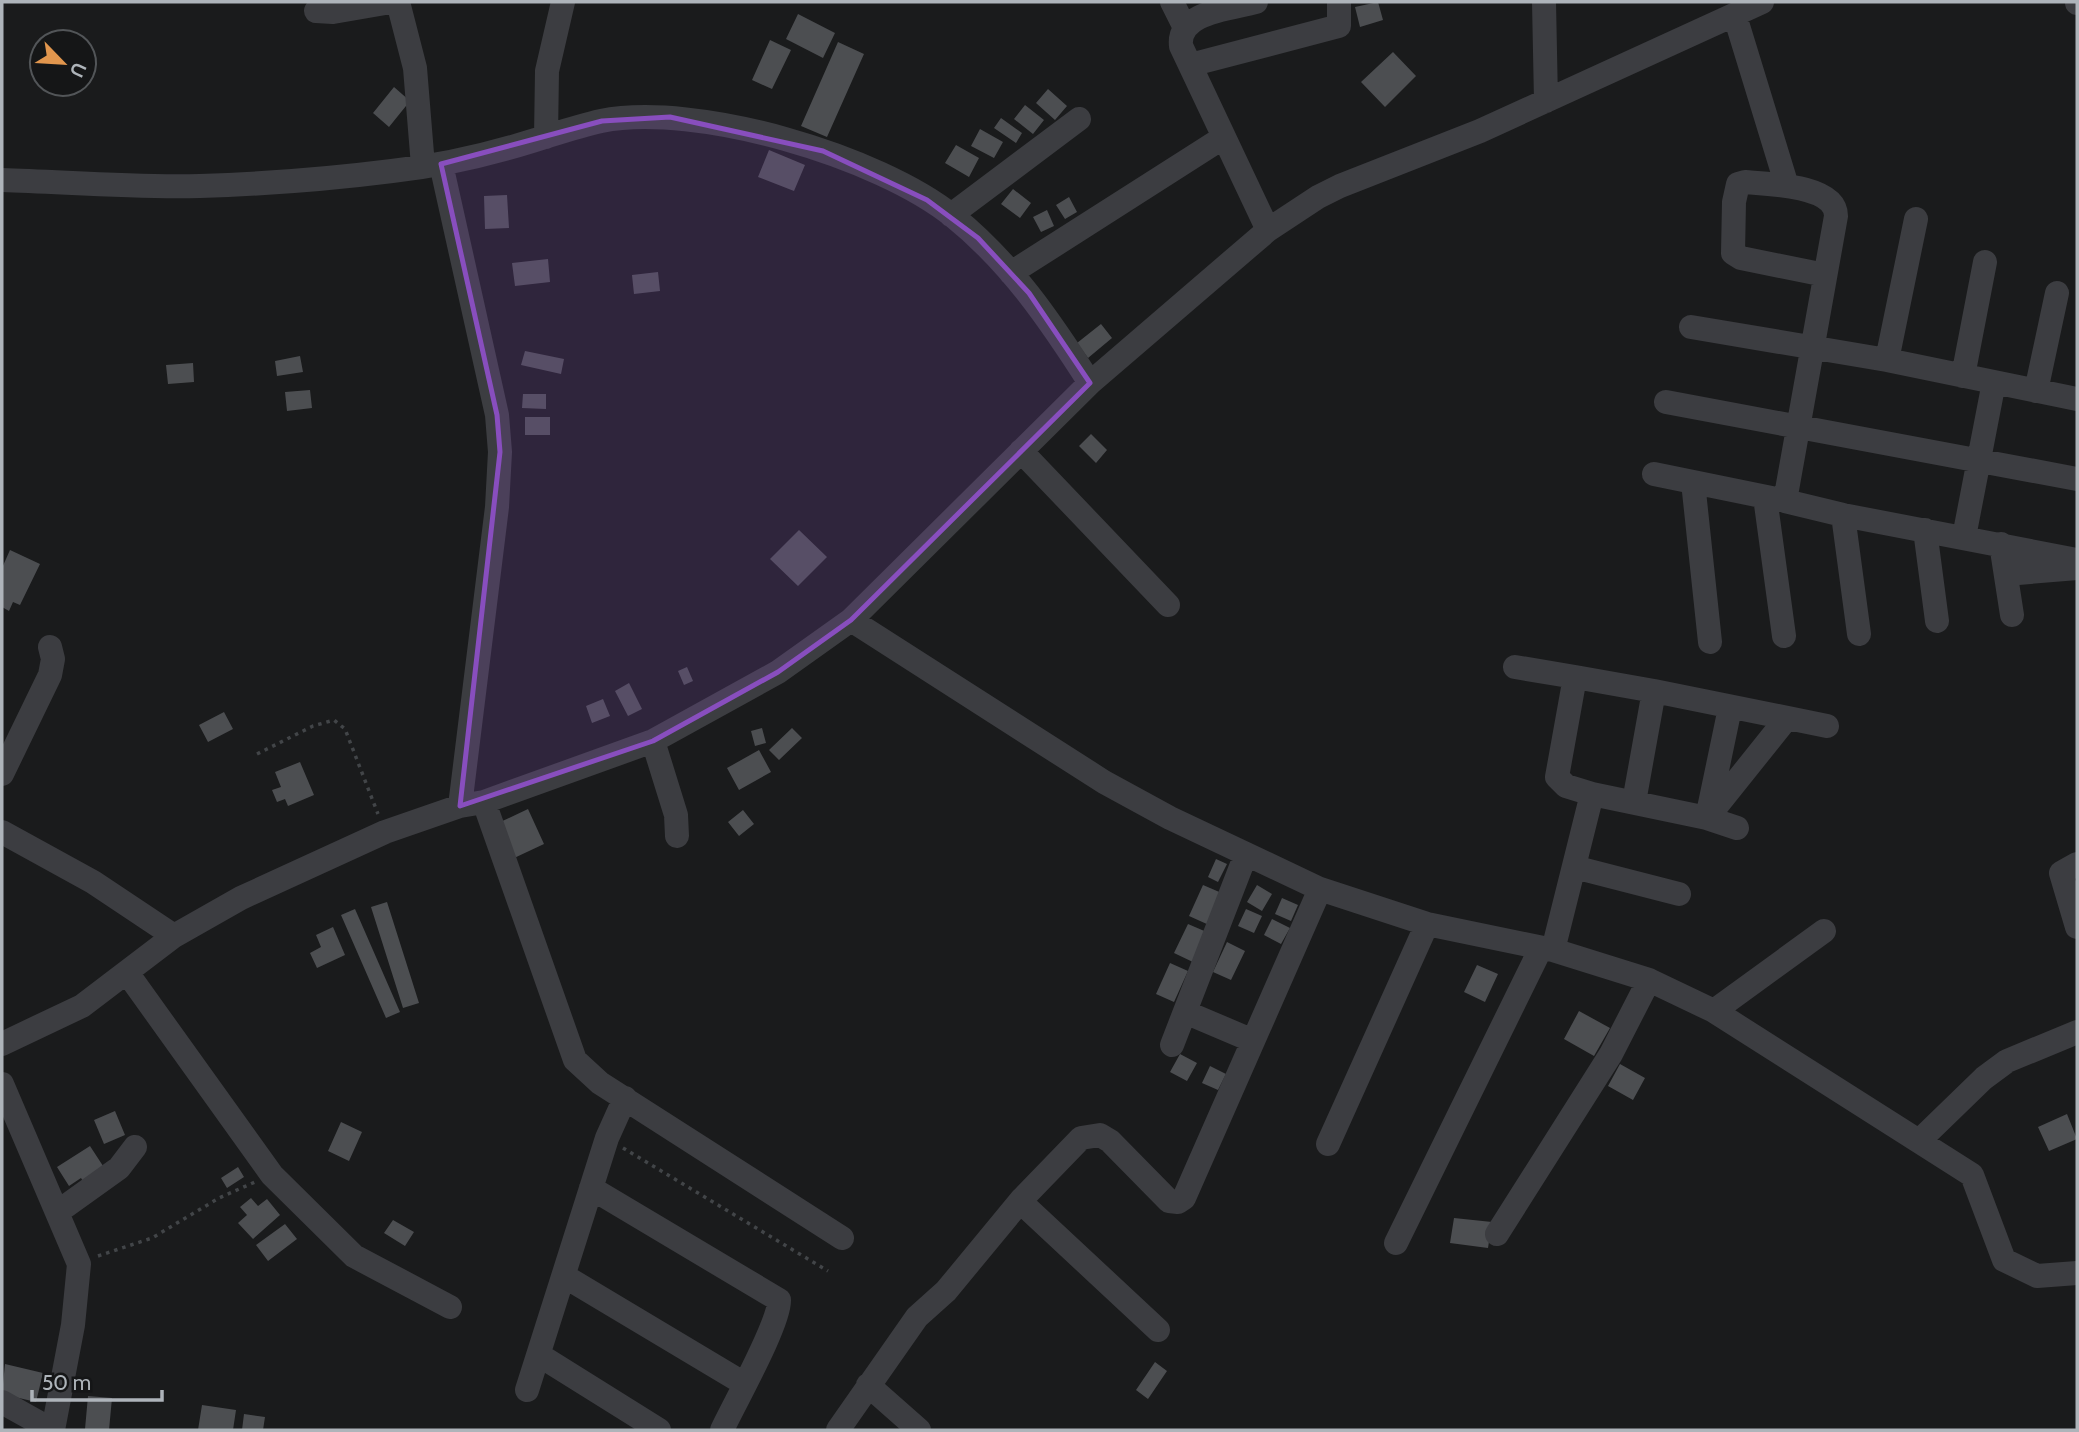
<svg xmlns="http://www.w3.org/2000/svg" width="2079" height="1432" viewBox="0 0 2079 1432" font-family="Cabin,sans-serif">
<rect width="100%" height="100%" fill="#1a1b1c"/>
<path fill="#4c4e51" d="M1378,2L1383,20L1360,27L1355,7Z
M798,14L835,33L823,58L786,39Z
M770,40L791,50L772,89L752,80Z
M838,42L864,54L827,137L801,126Z
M1393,52L1416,76L1385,107L1361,82Z
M394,87L410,101L389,127L373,113Z
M1048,89L1067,106L1055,120L1036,103Z
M1025,105L1044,120L1033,134L1014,119Z
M1001,118L1022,133L1016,143L994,128Z
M980,129L1003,142L994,158L971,146Z
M956,145L979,158L969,177L945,163Z
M769,150L805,165L794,191L758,177Z
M1013,189L1031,203L1020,218L1001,204Z
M507,195L509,228L485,229L484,196Z
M1069,197L1077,212L1065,219L1056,205Z
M1047,210L1054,226L1041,232L1033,217Z
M548,259L550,282L515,286L512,263Z
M658,272L660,291L634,294L632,275Z
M1101,324L1112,338L1088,358L1077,343Z
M525,351L564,359L561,374L521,365Z
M300,356L303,372L277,376L275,361Z
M193,363L194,382L168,384L166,365Z
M310,390L312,408L287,411L285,392Z
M523,394H546V409L522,408Z
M525,417H550V435H525Z
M1091,434L1107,450L1096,463L1079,446Z
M799,530L827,557L798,586L770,559Z
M10,550L40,564L20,605L13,602L9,611L2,607V568Z
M687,667L693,681L684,685L678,671Z
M629,683L642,709L628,716L615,691Z
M603,699L610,716L592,723L586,706Z
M224,712L233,729L208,742L199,725Z
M762,728L766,743L755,746L751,731Z
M792,728L802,738L779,760L769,750Z
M759,750L771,772L739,790L727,768Z
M300,762L314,795L288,806L285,799L277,802L272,790L281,787L275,772Z
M528,809L544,844L512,859L496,824Z
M743,810L754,824L739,836L728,822Z
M1216,859L1227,864L1218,882L1208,877Z
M1203,885L1224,894L1209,925L1189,916Z
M1257,885L1272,894L1262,911L1247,902Z
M1282,898L1298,905L1291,921L1275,914Z
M387,902L419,1003L403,1008L371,907Z
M355,909L400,1012L386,1018L341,915Z
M1246,909L1262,916L1254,933L1238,926Z
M1272,919L1290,928L1281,944L1264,935Z
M1188,924L1209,933L1195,963L1174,953Z
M333,927L345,955L317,968L310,953L321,947L316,935Z
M1227,942L1245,951L1231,980L1213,972Z
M1170,963L1188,971L1174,1002L1156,994Z
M1477,965L1498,974L1485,1002L1464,992Z
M1579,1011L1610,1028L1594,1056L1564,1039Z
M1180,1054L1197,1063L1187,1081L1170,1072Z
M1620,1064L1645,1078L1633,1100L1608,1086Z
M1210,1066L1226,1074L1218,1090L1202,1083Z
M115,1111L125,1135L104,1144L94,1120Z
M2067,1114L2077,1139L2049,1151L2038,1127Z
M341,1122L362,1132L349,1161L328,1151Z
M90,1146L105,1169L86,1186L81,1178L69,1186L57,1167Z
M238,1167L244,1177L227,1188L221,1178Z
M251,1198L258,1206L267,1199L280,1215L253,1239L238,1223L247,1215L240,1207Z
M1454,1218L1492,1222L1488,1248L1450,1243Z
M393,1220L414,1232L405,1246L384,1233Z
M285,1224L297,1239L268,1261L256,1245Z
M1155,1362L1167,1371L1148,1399L1136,1390Z
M5,1364L43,1373L36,1402L2,1394Z
M88,1396L112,1398L109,1430L85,1429Z
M202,1405L236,1410L233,1430H198Z
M244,1414L265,1417L263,1430H242Z"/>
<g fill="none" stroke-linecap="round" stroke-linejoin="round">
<path stroke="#424548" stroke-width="3.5" stroke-dasharray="3.5 5" stroke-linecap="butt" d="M257,754L313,726L334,720L345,729L378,814
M623,1148L828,1271
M98,1256L152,1238L219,1198L255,1182"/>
<path stroke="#3c3d41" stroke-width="24" d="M398,2L415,68L423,166
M1172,2L1184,26
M1256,2C1230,9 1177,12 1181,46L1268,230
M1544,2L1546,101
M2077,2V3
M316,11L333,12L391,2
M1735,16L1787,186
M1190,65L1339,26V2
M546,137L547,71L563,2
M441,164L497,415L500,452L497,507L460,806
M2,180C67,182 134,188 200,186C263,184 329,179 392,171C439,166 487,155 532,141C555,134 578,126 601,121C696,102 879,156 954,217C1011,263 1051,322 1090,383
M951,215L1079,119
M1011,273L1224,137
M1825,275L1741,258L1733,253L1734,202L1738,184L1745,182C1767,184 1836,185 1836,216L1785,501L1843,515L2077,560
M1691,327L1887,360L2077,399
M1887,360L1916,219
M1963,376L1985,262
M2036,391L2057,293
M1666,402L2077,479
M1021,451L1168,605
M1654,474L1781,500
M1693,482L1710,642
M1765,497L1784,636
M1843,515L1859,634
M1925,530L1937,621
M1964,537L1994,382
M2001,544L2012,615
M2006,574L2077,568
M851,620L1104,782L1170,818L1320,889L1427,924L1553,950L1649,980L1714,1011L1972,1175L2004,1260L2037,1276L2077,1273
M1515,667L1575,677
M1654,691L1827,726
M1730,708L1707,818L1737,828
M653,741L676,815L677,836
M2,774L50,675L53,659L50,647
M1592,794L1566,786L1557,777L1575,677L1654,691L1634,802
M484,802L575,1060L600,1083L842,1238
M2,832L93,882L174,936
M2077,864L2061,873L2077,927
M1574,867L1679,894
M1553,950L1592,794L1707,818L1787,718
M128,974L272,1175L354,1256L450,1307
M1714,1011L1824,931
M1185,1012L1251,1040
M2,1044L82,1006L174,936L241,898L385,832L460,806L484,802L653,741L778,672L851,620L1090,383L1268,230L1318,197L1340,186L1480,131L1762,2
M1172,1045L1246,854
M2,1084L79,1264L73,1325L53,1430
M1919,1141L1984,1078L2007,1061L2077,1032
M1328,1144L1427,924
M591,1188L779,1300C780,1323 734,1404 722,1430
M1022,1199L1025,1206L1158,1330
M59,1211L119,1168L135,1147
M1497,1234L1611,1054L1649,980
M1396,1243L1541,948
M564,1276L743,1383
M539,1355L659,1430
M868,1385L919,1430
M527,1390L607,1138L625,1098
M2,1402L52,1430
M838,1430L917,1317L946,1291L1022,1199L1081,1138L1100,1135L1110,1141L1169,1201L1178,1202L1184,1198L1320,889"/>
</g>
<path fill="#884ebe" fill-opacity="0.2" stroke="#884ebe" stroke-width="5" stroke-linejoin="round" d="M670,117L823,151L927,200L978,238L1029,293L1090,383L851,620L778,672L653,741L460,806L500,452L497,415L441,164L602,121Z"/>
<rect width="2079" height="1432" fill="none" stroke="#aeb4ba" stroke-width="7"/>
<g transform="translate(63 63) rotate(115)"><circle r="33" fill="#151617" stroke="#525558" stroke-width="2"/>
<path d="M0-5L12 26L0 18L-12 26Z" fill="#e1964e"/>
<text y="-10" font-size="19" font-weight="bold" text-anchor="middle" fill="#aeb4ba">U</text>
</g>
<path d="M32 1390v10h130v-10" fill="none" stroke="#aeb4ba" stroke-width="3.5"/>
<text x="42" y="1390" font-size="21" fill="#aeb4ba" stroke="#151617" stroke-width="5" paint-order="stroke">50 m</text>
</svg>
